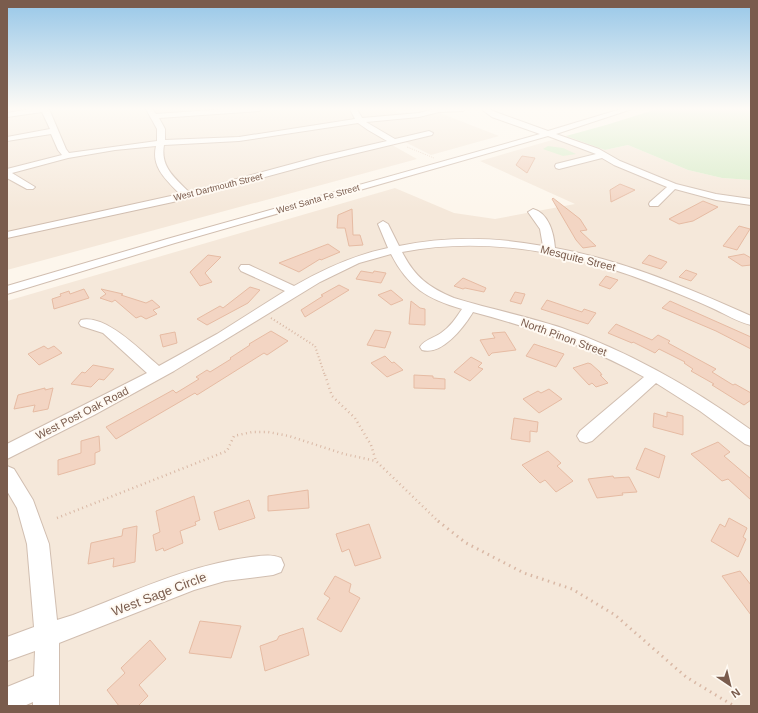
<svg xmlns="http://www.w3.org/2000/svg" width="758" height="713" viewBox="0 0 758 713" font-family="Helvetica,sans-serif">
<rect width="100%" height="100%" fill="#fdf6ec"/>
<path fill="#f5e8da" d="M7,109H392L406,117L440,113L499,136L431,155L405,142L392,145L417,159L7,270Z
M566,136L605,150L628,145L688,170L722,178L751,180V706H7V301L395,188L454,213L495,219L575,204L480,161Z"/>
<path fill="#d8ecc9" d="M657,109H751V180L722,178L688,170L628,145L605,150L566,136L606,125Z
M548,146L563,148L576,154L563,156L543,149Z"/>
<path fill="#f3d5c3" stroke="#e6bba3" d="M522,156L535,158L527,173L516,165Z
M620,184L635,190L611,202L610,190Z
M553,198L580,219L587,230L580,231L596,246L583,248L576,240L552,199Z
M703,201L718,207L693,221L679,224L669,219Z
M352,209L353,235H360L363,245L349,246L345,228H337L338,215Z
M739,226L750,229L737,250L723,246Z
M328,244L340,252L321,260L320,259L299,272L279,263Z
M744,254L751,258V265L742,266L728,257Z
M208,255L221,257L205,273L212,282L200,286L190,272Z
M649,255L667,262L661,269L642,263Z
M686,270L697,274L691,281L679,277Z
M361,271L373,273L374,271L386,273L381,283L356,279Z
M606,276L618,280L610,289L599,285Z
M463,278L486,288L484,292L465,288L463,289L454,286Z
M339,285L349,290L305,317L301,310L323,296L321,295Z
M250,287L260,290L248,303L207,325L197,319L220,306L223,308Z
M84,289L89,298L54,309L52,299L61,296L60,294L69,291L70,294Z
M101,289L123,294L121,295L146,303L152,300L160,307L153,310L157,314L146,319L141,316L136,318L115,300L112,302L100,298L106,294Z
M391,290L403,300L391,305L378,295Z
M515,292L525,294L521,304L510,301Z
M547,300L582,312L584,309L596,313L588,324L541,309Z
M411,301L420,308L425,309V325L409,324Z
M670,301L751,337V349L716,331L662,308Z
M616,324L652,340L658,335L670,341L668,343L716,369L712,372L733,385L735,384L751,393V400L744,405L712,385L714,384L691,371L693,369L684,363L685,362L659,349L655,353L633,342L632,343L608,333Z
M375,330L391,332L385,348L367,345Z
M271,331L288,341L267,355L264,353L197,395L195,393L116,439L106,427L173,390L176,393L199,379L196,377L207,370L210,372L231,359L230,358L250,345L249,344Z
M175,332L177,343L163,347L160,335Z
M505,332L516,350L492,353L489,356L480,340L495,338L492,333Z
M534,344L564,354L556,367L526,356Z
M44,346L48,349L54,346L62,353L39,365L28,354Z
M385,356L392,363L394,362L403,370L387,377L371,363Z
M471,357L482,363L478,367L483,369L470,381L454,372Z
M588,363L591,364L600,372L602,375H600L608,383L596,387L592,383L589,385L573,368Z
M93,365L114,369L104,380L99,379L91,387L71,384L82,372L85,373Z
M414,375L433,376V378L445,379V389L414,388Z
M45,388V390L53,388L48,409L33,412L35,405L14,409L18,395Z
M549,389L562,399L539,413L523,399L538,391L541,393Z
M667,412L683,416V435L653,427L654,413L667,417Z
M514,418L538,422L537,432L530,431V442L511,439Z
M99,436L100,451L95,453V464L58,475V460L81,453V441Z
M718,442L730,452L724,456L751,479V500L728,479L722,481L691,454Z
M645,448L665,456L659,478L636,469Z
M548,451L561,463L557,466L573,481L556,492L545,480L540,483L522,465Z
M613,476L614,478L629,477L637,492L622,493L623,495L597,498L588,479Z
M308,490L309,508L268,511V496Z
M194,496L200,520L195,522L196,525L180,531L183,543L164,551L163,548L156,551L153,535L160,532L156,511Z
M249,500L255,518L219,530L214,512Z
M729,518L747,528L743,537L746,539L738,557L711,541L720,524L725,527Z
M369,524L381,558L355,566L349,549L342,552L336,534Z
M137,526L135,562L113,567L114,558L88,564L91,543L122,536L123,529Z
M740,571L751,585V615L722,576Z
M335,576L351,584L349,592L360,598L341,632L317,619L330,598L324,594Z
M200,621L241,626L231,658L189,653Z
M303,628L309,655L265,671L260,646L277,640L279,636Z
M150,640L166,659L139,685L148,696L138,706H119L107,690L125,673L121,668Z"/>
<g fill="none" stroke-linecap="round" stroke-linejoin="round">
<defs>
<path id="minor" d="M31,109H49L66,149L69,153L157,141V129L146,109H152L156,114L226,109H262L259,111L159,118L165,129V140L239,137L355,119L350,109H357L362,118L419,113L434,109H466L463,111L439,112L419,117L366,122L395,139L429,131L433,133L432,135L324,161L173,202L7,238V232L180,194C166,180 151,167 156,146L115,150L68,158L12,173L35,187L33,189H27L7,178V169L62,155L58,150L51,134L7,141V137L50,129L42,112L7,117V113ZM358,123L368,130L387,141L318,157L189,192C175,178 160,167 164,145L239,141Z
M481,109H489L498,113L548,131L621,109H632L556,134L599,149L620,161L676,184L716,194L751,199V205L716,200L675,189L658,206H650L649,204L650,202L667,187L614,165L602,158L559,169L556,168L555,166L556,164L596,154L548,136L175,243L7,294V286L167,239L540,134L492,117Z
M533,209C549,213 554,234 555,248C623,260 688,288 751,316V325C738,322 725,314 712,308C695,300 677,293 659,286C579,254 488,235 402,252C415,277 428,287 454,298C490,309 526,316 562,328C630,352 693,388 751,430V446L745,444L700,411L656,383L592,441L586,443L580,441L577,436L580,431L644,377C590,347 533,328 473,312C464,327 442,356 422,350L420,347C424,340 434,338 441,333C450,327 456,318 462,309C427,299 408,287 391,254L359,263L320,282L174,371L94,415L7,459V444L147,373L103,333L81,326L79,323L81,320C106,314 141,351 159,366L217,334L285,291L241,271L239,268L241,265H249L294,286C324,269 354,255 388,248L378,224L383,221L388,224L399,246C447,236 495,237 543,246L540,229L528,212Z
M7,466L14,469L33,500L49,544L57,620L73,615C131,593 188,565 251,557C261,556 271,554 281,558L284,565L281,572L273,575L225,581L194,590L59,643V706H33V702L24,706H7V687L34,676L35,651L7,661V637L34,627L27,544L17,508L7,491Z"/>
</defs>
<use href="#minor" stroke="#d1beb0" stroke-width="2"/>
<path stroke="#d9b8a5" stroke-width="1" stroke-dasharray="0.5 1.5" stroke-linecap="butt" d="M407,147L434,158"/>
<path stroke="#d9b8a5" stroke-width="2" stroke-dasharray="1 2.5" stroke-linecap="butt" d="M271,318L315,346L325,376"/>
<path stroke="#d9b8a5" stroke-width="2.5" stroke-dasharray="1 3.5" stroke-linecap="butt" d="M325,375L332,396L355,418L371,445L376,461L439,522
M57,518L227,451L234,436L252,432H268L289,436L344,454L376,461"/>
<path stroke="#d9b8a5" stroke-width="3" stroke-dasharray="1.5 4.5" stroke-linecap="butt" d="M438,521L466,543L524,573L572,589L615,615L686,677L734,706"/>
<use href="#minor" fill="#fff" fill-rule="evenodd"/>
</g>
<linearGradient id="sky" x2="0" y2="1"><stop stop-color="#97c7e8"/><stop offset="0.52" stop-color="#fefbf6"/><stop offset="1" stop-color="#fefbf6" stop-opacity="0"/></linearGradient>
<rect width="758" height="209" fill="url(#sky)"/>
<g text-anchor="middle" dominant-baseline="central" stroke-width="4" stroke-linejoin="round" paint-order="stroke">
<g font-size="9" fill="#7a5c4d" stroke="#fffaf3">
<text transform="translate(218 187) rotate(-14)">West Dartmouth Street</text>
<text transform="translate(318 199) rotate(-16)">West Santa Fe Street</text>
</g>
<g font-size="11" fill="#7a5c4d" stroke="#fffaf3">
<text transform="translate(578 258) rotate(14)">Mesquite Street</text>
<text transform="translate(564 337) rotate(20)">North Pinon Street</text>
<text transform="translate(82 413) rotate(-27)">West Post Oak Road</text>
</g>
<g font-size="13" fill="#7a5c4d" stroke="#fffaf3">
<text transform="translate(159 594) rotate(-21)">West Sage Circle</text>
</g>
</g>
<rect width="758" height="713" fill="none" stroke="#7a5c4d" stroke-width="16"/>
<g transform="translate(730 685) rotate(145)" stroke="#fffaf3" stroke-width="3" paint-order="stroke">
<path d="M0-3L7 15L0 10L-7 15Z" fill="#7a5c4d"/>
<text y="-6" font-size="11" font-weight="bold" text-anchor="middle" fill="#7a5c4d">N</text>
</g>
</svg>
